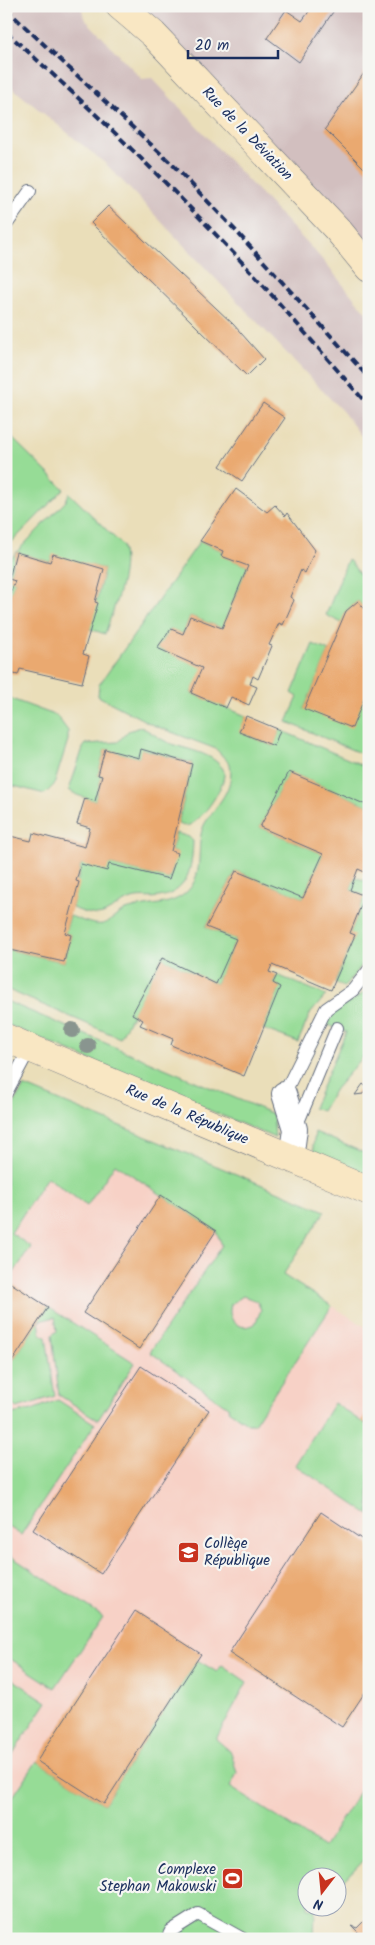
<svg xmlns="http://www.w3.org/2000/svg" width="375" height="1945" viewBox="0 0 375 1945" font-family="Kalam,sans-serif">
<rect width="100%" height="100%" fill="#f6f6f2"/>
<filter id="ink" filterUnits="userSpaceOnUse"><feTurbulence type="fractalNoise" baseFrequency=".02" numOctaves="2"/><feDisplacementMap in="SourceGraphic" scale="10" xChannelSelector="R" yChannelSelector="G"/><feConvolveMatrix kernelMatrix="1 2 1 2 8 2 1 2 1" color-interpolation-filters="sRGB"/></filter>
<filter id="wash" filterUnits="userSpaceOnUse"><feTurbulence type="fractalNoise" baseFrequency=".0096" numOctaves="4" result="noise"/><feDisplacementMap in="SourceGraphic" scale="20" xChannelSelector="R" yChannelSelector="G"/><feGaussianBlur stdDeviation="1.12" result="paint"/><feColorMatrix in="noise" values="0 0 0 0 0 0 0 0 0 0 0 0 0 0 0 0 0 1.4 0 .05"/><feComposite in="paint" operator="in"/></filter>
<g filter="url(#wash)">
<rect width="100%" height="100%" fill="#eadeb9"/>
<path fill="#f7d1c6" d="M24,1086L325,1211L283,1275L369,1329V1776L324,1847L230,1787L139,1910L6,1823V1119Z"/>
<path fill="#d2bfbf" d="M6,6H78L82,9L84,18L142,79L152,78L320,257L369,316V446L343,412L106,164L6,83Z
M120,6H369V268Z"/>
<path fill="#96dc96" stroke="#58867a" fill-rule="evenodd" d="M6,432L64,489L6,548Z
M69,493L122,545C129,574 114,606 105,634L90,629L104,569L53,555L50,562L16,552L9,578L15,581L6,605V563L66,501Z
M200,541L223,551L222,556L248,566L222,628L190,616L183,634L171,629L157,648L204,668L191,693L246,716L240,732L273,746L280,730L369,768V806L289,772L260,827L323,854L303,898L236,871L206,927L236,939L216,984L162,958L120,1038L6,989V949L64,962L71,935L65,933L70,916C79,919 93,926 103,924C111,922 118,913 126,910C150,902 180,909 194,882C203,864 196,841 204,825C216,804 235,791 230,764L216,749L153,725L98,696L99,685Z
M348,559L369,586V614L358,601L346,611L342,623L326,615Z
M313,644L329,651L304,709L369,687V757L287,722L298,697L292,693Z
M6,697L57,716L68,731V740L54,785L45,794L6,784Z
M141,727C150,731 158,738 167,742C185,750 211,751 223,769C230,781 201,822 189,825C185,827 182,825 178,824L192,763L142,749L139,758L105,749L98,775L102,776L95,801L77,795L69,790L83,748L86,744L118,742L128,731Z
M176,833L189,837L193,841C192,867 189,892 159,897C150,899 141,896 132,899C122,902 115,908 105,913C97,918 81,911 72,908L81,864H109L169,879L177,853L171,851Z
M355,877L369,882V957L344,987L335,982L354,936L350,933L365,896L350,890Z
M277,975L326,995L310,1014L298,1042L263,1029L280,987L273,983Z
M369,987V1050L335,1089L322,1111L313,1108L346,1032L326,1024C334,1003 355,1005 369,987Z
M6,1001L273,1114L275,1138L6,1024Z
M24,1086L325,1211L283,1275L332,1306L254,1424H248L228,1410L229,1408L150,1352L222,1245L216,1231L115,1164L87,1206L47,1177L11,1233L31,1247L8,1281L6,1280V1119ZM243,1296L257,1301L261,1310L255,1324C240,1332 226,1321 231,1304Z
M315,1132L369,1155V1177L315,1155L313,1146Z
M48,1307L135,1363L98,1420L59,1395L52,1335L57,1331L55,1317L39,1321L41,1334L46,1337L55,1396L17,1408L6,1401V1371Z
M58,1400L95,1424L21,1535L6,1525V1415L32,1410Z
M334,1403L369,1427V1515L295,1465Z
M6,1553L103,1617L55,1688L6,1656Z
M197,1660L217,1672L222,1665L247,1682L216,1739L231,1752L237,1773L230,1787L324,1847L369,1776V1855L338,1887V1878H308V1908H317L315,1910L314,1939H6V1807L37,1761L104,1804Z
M6,1675L47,1702L6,1764Z"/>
<g id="blocks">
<path fill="#eaa96f" d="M313,6H337L299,62L267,38L286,10L302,21Z
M369,66V173L325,129Z
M108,206L233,324L264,359L247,376L91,223Z
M263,403L285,418L242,481L220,466Z
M236,489L267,512L275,505L285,516L287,513L315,550L305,573L301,570L290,597L294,600L283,625L279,623L269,645L272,646L258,679L253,676L250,684L257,687L249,705L231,697L226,708L191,693L202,668L157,648L171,629L183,634L190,616L222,628L248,566L221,556L223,551L200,541Z
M16,552L50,562L53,554L104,569L95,602L98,603L83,654L89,656L82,683L20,669L18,675L6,672V605L15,581L9,579Z
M358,601L369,614V687L352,728L304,709L346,611Z
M246,716L280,730L274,746L239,732Z
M105,749L139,758L141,749L192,764L171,851L178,853L169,879L109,864L107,871L81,864L76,881L79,882L65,933L71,935L64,962L6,949V835L31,841L33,833L85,847L90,828L77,824L85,798L95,801L102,776L98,775Z
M289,772L369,806V874L358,869L350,890L365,896L350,933L355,935L331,990L272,965L269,972L277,975L273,983L280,987L244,1076L171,1045L173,1039L140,1025L143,1020L132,1014L162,958L216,984L236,939L206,927L236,871L303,898L323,854L260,827Z
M363,1084L368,1088L363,1094L355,1095Z
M161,1195L216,1231L139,1349L83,1313Z
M6,1280L48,1307L6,1371Z
M141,1366L209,1410L101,1574L33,1530Z
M369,1409V1427L361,1421Z
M321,1512L369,1544V1686L342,1727L229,1653Z
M135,1611L201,1654L104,1804L37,1761Z
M369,1916V1939H365L352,1926L357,1928Z"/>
</g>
</g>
<g filter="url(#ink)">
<use href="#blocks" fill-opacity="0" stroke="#636c7e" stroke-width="1"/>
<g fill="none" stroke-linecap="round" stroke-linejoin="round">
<defs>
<path id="lane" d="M6,225L30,191
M6,1093L30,1048
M284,1094L326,1009L353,990L369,970
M296,1127L337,1028
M167,1939L171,1931L198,1914L243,1939"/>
<path id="street" d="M284,1094L295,1129L291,1159"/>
<path id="secondary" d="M120,6L153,34L338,230L369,268
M6,1038L369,1191"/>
</defs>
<use href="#lane" stroke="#636c7e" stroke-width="14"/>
<use href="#street" stroke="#636c7e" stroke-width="26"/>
<use href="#secondary" stroke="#636c7e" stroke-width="29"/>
<use href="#lane" stroke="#fff" stroke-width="12"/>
<use href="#street" stroke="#fff" stroke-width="24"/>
<use href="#secondary" stroke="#f9e7c3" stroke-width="28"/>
<path stroke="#1b2f5e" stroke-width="4" stroke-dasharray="8 4" stroke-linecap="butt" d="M6,9L174,166L236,231L369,378
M6,32C87,104 164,179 238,258C283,306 325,357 369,406"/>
</g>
<g fill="#89958f">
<circle cx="72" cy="1030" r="8"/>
<circle cx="88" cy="1046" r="8"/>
</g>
</g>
<defs>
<symbol id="school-square" viewBox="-11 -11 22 22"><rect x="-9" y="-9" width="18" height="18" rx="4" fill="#c8321e" stroke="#f6f6f2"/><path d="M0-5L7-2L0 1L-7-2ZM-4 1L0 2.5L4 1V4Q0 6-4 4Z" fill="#fff"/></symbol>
<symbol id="stadium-square" viewBox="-11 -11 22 22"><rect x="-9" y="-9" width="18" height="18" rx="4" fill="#c8321e" stroke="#f6f6f2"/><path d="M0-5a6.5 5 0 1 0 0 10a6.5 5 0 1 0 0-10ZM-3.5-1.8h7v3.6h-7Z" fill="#fff"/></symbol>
</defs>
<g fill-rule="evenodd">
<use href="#school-square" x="176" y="1540" width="25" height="25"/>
<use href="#stadium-square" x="220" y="1866" width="25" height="25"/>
</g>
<g text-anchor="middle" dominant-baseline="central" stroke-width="4.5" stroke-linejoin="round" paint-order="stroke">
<g font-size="15" fill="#1b2f5e" stroke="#f6f6f2">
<text transform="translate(247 134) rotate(46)">Rue de la Déviation</text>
<text transform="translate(187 1115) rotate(23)">Rue de la République</text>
</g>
<g font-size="15" fill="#1b2f5e" stroke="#f6f6f2" text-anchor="start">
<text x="204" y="1544">Collège<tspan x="204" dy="17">République</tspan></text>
<text x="216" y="1870" text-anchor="end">Complexe<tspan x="216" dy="17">Stephan Makowski</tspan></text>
</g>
</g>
<rect width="375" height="1945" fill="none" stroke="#f6f6f2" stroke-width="25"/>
<g transform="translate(322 1892) rotate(196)"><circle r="24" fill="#f6f6f2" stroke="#9ea6b7"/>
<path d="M0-4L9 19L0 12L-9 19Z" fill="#c8321e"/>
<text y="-8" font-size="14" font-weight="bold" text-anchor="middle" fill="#1b2f5e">N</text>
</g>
<path d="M188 50v8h90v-8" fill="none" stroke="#1b2f5e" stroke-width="2.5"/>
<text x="195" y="50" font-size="15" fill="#1b2f5e" stroke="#f6f6f2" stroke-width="4" paint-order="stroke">20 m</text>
</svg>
